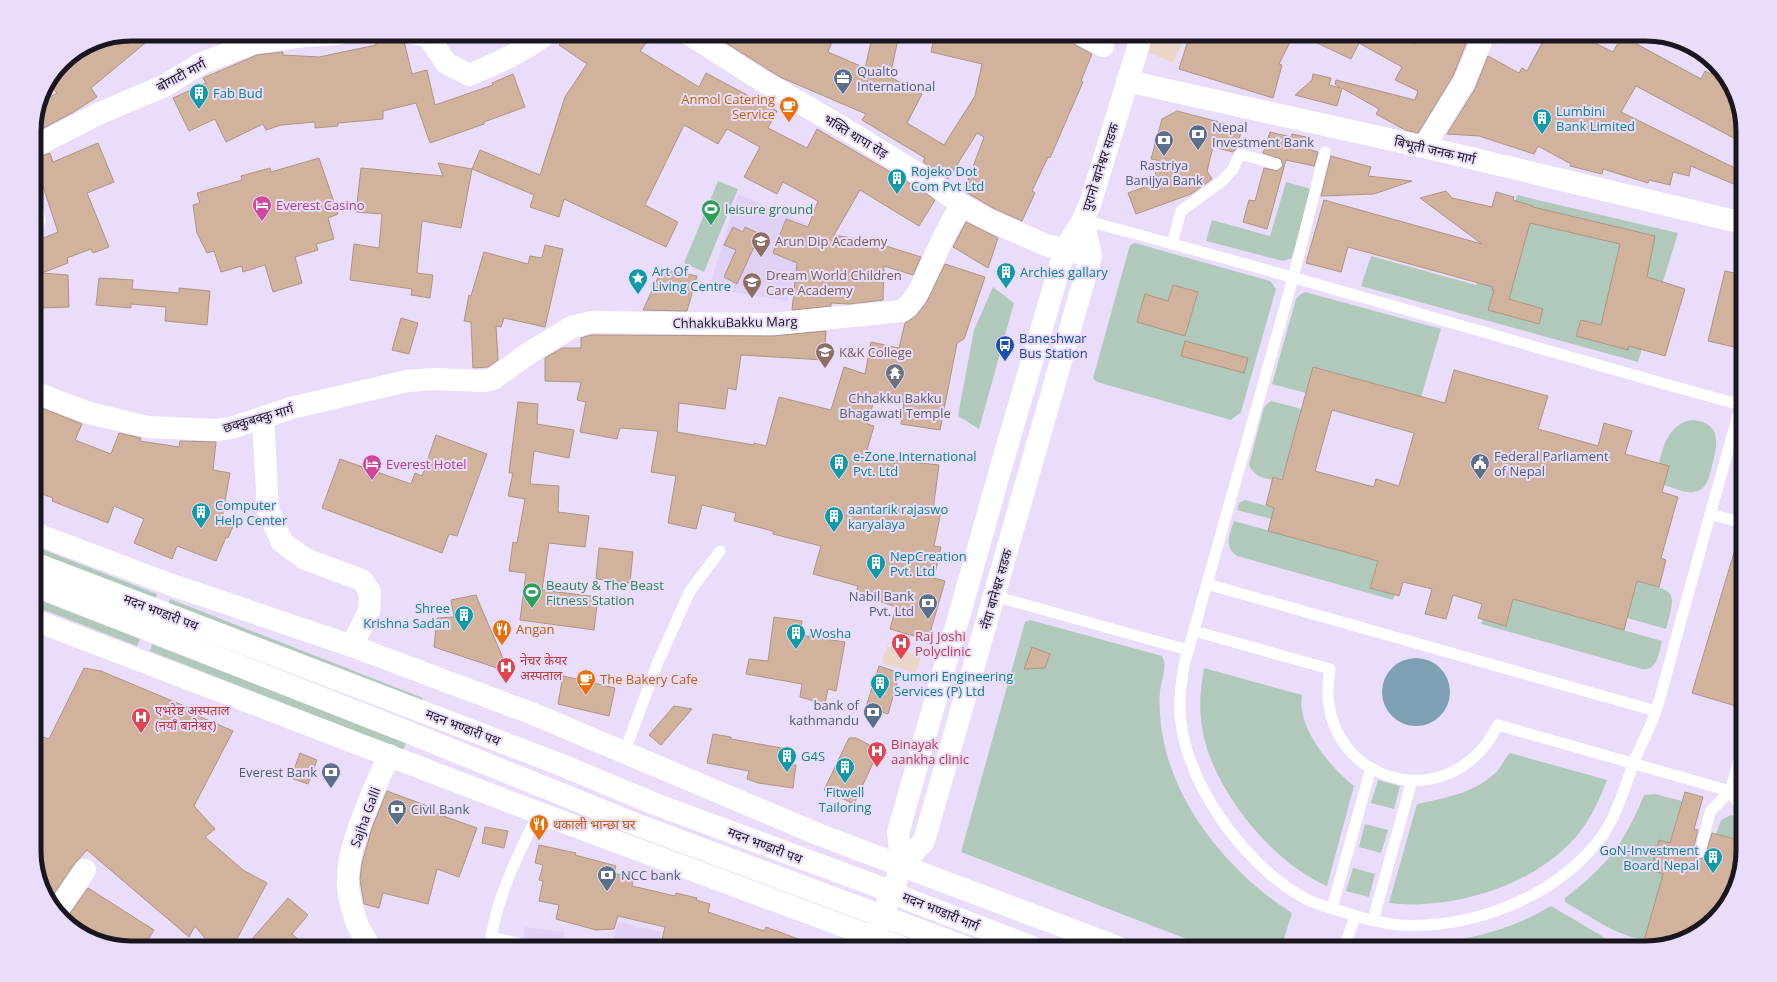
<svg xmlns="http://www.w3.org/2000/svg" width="1777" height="982" viewBox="0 0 1777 982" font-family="'Open Sans','Noto Sans Devanagari',sans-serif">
<rect width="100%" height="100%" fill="#eaddfb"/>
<path fill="#e0d1f6" d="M738,194L817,228L787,301L709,288Z
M618,922L662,932L657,948H611Z
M524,927L564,932L562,948H526Z"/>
<path fill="#ead6c7" d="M1144,34H1179L1185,37L1173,63L1138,48Z
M887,646L921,656L916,673L882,663Z"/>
<path fill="#b1c9ba" d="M718,181L738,189L704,272L684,263Z
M1286,182L1311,189L1292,258L1283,261L1206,241L1212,220L1270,236Z
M1517,195L1678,233L1638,362L1361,286L1371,256L1476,285L1492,235L1505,238Z
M1135,243L1270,281L1276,289L1241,412L1231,420L1097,382L1093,378L1130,245Z
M993,287L1014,303L979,429L958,416L974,330Z
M1305,292L1441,329L1421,397L1314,367L1306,393L1272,384L1296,299L1301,294Z
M1271,401L1302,409L1282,480L1274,477L1273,480C1263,478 1253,476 1249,465L1264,407Z
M1692,420C1722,422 1718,444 1712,466C1709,476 1708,488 1697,491C1687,495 1674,488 1664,485L1669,466L1659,463C1664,444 1669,424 1692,420Z
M1245,500L1274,508L1271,519L1237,510L1239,503Z
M1234,521L1378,561L1370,587L1395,594L1393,600L1237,556C1223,547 1230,534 1234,521Z
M34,546L157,594L155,600L34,553Z
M1637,581C1676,592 1677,589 1666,629L1627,618Z
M34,598L140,639L137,646L34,606Z
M170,599L423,698L421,704L168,605Z
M1513,599L1662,641C1659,652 1658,671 1642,669L1481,624L1483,619L1506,625Z
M1030,620L1162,656C1168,667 1161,680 1160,692C1159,702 1160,715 1161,725C1170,802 1229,873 1292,913L1281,948H1210L961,852L1025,622Z
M152,644L406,743L403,750L150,651Z
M1204,668L1302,695C1296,727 1331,768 1354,786L1327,886C1269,861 1207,783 1201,720C1199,702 1201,686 1204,668Z
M1510,753L1607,780C1600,798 1593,814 1582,829C1542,884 1454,911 1389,903L1417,804C1444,798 1471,794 1493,775C1500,770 1505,757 1510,753Z
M1378,780L1400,786L1394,809L1371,803Z
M1655,794L1682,801L1670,843L1659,841L1651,870L1663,874L1648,928L1653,940C1621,940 1592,917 1565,902V898C1607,866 1624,844 1644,795Z
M1731,815L1743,818V841L1716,834L1721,820Z
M1365,824L1388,830L1381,853L1359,847Z
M1743,850V851L1730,899L1725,905L1736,862L1741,857Z
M1353,868L1375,874L1369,897L1346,891Z
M1551,906L1602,936L1612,944L1611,948H1404V946L1396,944C1450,945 1505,934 1551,906Z"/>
<path fill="#7f9fb4" d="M1382 692a34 34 0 1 1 68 0a34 34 0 1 1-68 0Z"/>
<path fill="#d1b29c" stroke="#af9481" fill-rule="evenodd" d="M131,34H156L91,88L97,97L72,113L34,133L39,103L57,93L48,84L63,62L94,41Z
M567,34H636L647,42L640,51L699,87L706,73L777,111L768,128L807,148L817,129L921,190L935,200L919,226L860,190L834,235L870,241L921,257L913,275L884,266L883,300L849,304L831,303V306L792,310L797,263L773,253L786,219L808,227L818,201L783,182L777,194L744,177L760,147L727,129L718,144L684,125L645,205L678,222L666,247L564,199L559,217L530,207L534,195L472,169L480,150L540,175L565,97L587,64L559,45Z
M712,34H782L798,41L801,34H835L828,52L865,68L873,34H899L890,77L922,94L907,123L944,145L975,96L982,64L931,52L935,34H1069L1070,40L1075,45L1092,54L1081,81L1083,82L1050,158L1048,157L1032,191L1035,193L1022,221L993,208L964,191L984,137L977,133L948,179L923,162L925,158L862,120L866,114L780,77Z
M1190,34H1294L1279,64L1282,65L1273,98L1179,69Z
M1298,34H1397L1414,44L1419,34H1460L1468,39L1453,76L1418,133L1405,130L1376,114L1379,109L1342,88L1337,106L1295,95L1312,80L1313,74L1331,78L1329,85L1340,88L1335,84L1336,80L1415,100L1418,91L1395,80L1402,67L1359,43L1351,59Z
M1547,34H1577L1613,52L1622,36L1701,79L1705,71L1711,74L1714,66L1727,77L1743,125V143L1636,86L1621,112L1743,172V188L1691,166L1689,176L1673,172L1670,185L1649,180L1648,183L1603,169L1602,174L1570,166L1571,164L1538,146L1534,154L1479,136L1447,134L1475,89L1488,56L1519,73L1522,68L1527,71Z
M403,37L412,74L427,70L435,105L493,85L492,83L513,74L525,107L484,122V124L430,143L416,103L383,111V119L338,123V126L315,128V122L281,125L266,130L263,124L226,142L215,119L189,131L173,98L206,83L203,78L257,55L283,52V55L319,57L376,45V42Z
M1177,111L1242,128L1237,148L1233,152L1213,147L1207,171L1212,179L1191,194L1136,214L1128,193L1153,184L1158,163L1157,160L1151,159L1162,119Z
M1270,132L1291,137L1292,134L1310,138L1308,149L1318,152L1314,166L1286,160L1267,229L1243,222L1249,200L1255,201L1264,168L1277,171L1283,166L1281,159L1263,153Z
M98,143L114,182L87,193L109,247L93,253L91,249L67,258L68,263L42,273L68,275L69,307L38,308L37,267L34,268V242L58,232L34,159L50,153L53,162Z
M1331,156L1371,167L1368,176L1412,181L1374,194L1321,196Z
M319,158L338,214L328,218L334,239L316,244L318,250L295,257L302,283L273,292L265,265L243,272L242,266L221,272L214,251L207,253L197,233L193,205L200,203L197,193L242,180L241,176L270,168L271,172Z
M438,163L472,169L461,228L422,221L417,273L433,275L430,298L411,295L412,289L350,280L354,244L379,248L382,214L356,212L361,168L443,176Z
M1446,191L1452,198L1492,207L1496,192L1514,197L1513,200L1533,206V207L1655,236L1647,277L1685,289L1665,356L1629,346L1628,350L1576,336L1581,320L1601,325L1620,244L1530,223L1509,299L1543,309L1539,324L1488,310L1494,290H1492L1493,287L1348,247L1341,272L1306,263L1324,200L1482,244L1420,198Z
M966,222L998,238L988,268L953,247Z
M733,227L743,232L745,227L760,234L737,284L724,277L736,250L724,245Z
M545,245L563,249L545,327L504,318L501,327L496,326L498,360L488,367L473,368L471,322L464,321L469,295L471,296L484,252L528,264L530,256L542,258Z
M945,264L985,277L964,339L957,343L940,430L901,424L904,402L876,394L867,424L874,426L865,457L939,465L933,510L941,512L934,546L941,547L934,578L945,581L928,640L890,629L896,607L856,593L858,586L813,574L821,546L773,534V531L734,521L736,513L702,505L696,529L668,523L676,476L651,472L658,431L620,428L617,439L580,432L586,402L577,400L581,382L545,381V358L562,348H581V338L591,335L773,336L826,331L824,360L741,355L736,390L728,388L725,409L679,403L677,432L754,445V443L766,446L779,397L831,410L844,367L865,374L871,342L899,348L905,323L916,316L926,303Z
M662,269L697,276L687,311L643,310Z
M1725,271L1743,275V349L1708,341Z
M99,278L133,280L132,289L179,293V288L210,291L207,325L165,321L166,307L131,304V308L96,305Z
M1173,285L1198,292L1185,336L1137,322L1145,294L1168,301Z
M401,318L418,323L409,354L392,350Z
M1185,341L1248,358L1244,373L1181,356Z
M1313,367L1445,403L1454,370L1548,396L1538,429L1598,446L1604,423L1632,431L1625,454L1669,466L1662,492L1678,497L1661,558L1666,560L1659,587L1637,581L1624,630L1513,599L1506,626L1478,618L1482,604L1453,595L1446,619L1425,614L1432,589L1403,582L1399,596L1370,588L1378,561L1268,531L1274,508L1266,505L1273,477L1282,480ZM1332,410L1414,433L1399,486L1376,479L1374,487L1315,471Z
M518,402L538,404L537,424L574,430L569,458L534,451L530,484L559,486L558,512L589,516L585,547L549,543L542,590L598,597L594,630L520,620L526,573L509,571L513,542L517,543L525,499L508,496L513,473H509Z
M34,405L82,424L75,440L111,454L119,433L141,438L140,441L179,447L180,441L216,442L213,470L230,473L222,519L234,524L228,538L226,537L216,561L177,546L172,559L134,543L144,519L114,506L108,523L52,501L53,498L34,491Z
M436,435L487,454L457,536L449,534L442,553L322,508L340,459L411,484L415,473L422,476Z
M1739,536H1743V684L1736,706L1692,693Z
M599,548L633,552L630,583L596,579Z
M476,595L480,605L509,672L434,647L437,618L454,617L451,600Z
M774,617L802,621L800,635L845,642L836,691L828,689L825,704L800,697L802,684L746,674L749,659L768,661Z
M1032,647L1050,654L1045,668L1024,669Z
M879,666L900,673L888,714L866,707Z
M84,668L101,671L201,713V717L233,731L194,806L215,829L205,837L243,870L267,883L232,948H213L195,926L189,937L87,850L75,863L49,901L34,857V761L43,737L49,739Z
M563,676L615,688L609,716L558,704Z
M674,706L692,709L661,745L649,735Z
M713,734L731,737V739L793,750L791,765H796L793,788L758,783L747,779L749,771L707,763Z
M849,738H856L879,750L854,804L824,790Z
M300,753L317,760L308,784L291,778Z
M387,791L433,808L432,812L477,828L459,877L437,869L428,904L383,893L379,908L364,904L360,879L362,863L372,828Z
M1685,792L1703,797L1694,829L1698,830L1693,850L1695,857L1699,859L1705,857L1712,833L1743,841L1741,857L1738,856L1725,905L1695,935L1642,948L1663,874L1651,870L1659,840L1670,843Z
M485,827L508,831L504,848L482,843Z
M539,845L576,853L575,855L616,866L614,873L634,879L632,886L675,896L676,893L697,898L696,900L710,904L708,912L764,931L766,927L817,946V948H660L665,927L618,916L614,929L596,930L556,919L559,905L539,901L543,881L539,880L543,865L535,863Z
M88,888L154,930L143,948H131L83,935L66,919Z
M288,898L308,915L292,934L308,948H244Z"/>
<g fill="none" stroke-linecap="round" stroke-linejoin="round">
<path stroke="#fff" stroke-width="11" d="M34,189L40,221L34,227
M1083,220C1303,277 1521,345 1741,405C1723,468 1705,532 1688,595C1677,633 1668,671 1657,708C1651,727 1641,744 1634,762C1623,791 1616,820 1596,844C1550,899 1471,929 1400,925C1381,923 1361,918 1343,912C1331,908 1319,905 1308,900C1248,869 1190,790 1181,723C1178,704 1181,685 1184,665L1293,278L1325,152
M1172,244L1181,211L1222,181L1233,169L1240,154L1276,164
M1710,514L1743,523
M1207,584L1656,711
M994,596L1188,650
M1194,631L1330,669C1310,779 1448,825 1498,725L1730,791L1739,804L1743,806
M629,740L657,664L690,591L720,551
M1700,852L1710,812L1730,791L1743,747
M1332,908L1371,768
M1373,920L1412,780
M491,937L539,948
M490,948C494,903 518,853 539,813
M1344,948L1355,916"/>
<path stroke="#fff" stroke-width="22" d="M415,34L428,36L446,63L469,75C495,64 523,52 546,34
M1081,34L1103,46
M1127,81L1424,147L1743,223
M34,147L98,114L164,86L202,63L254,43L304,36L338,34
M1424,147L1464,82L1484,34
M34,392L89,413L148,427L217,430L231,428L291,408L407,381L436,379L484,381L493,379L529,353L572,327L592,322L773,324L902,311C918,299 923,282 931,265C940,244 949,224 962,205
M263,417L268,510L282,542L305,559L362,580L370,592L369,611L352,646
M57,911L85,870
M368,948C368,939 361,934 358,926C354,917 351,904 349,894C341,855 374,791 389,755"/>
<path stroke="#fff" stroke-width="22" d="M689,34L756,77L847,130L928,180L962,205L987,219L1046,245L1078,253
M34,533L169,584L352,646L531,713L820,835L1120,948
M34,620L539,813L903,948
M902,865L898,833L1003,460L1065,249L1083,220L1091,201L1142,34
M876,934L902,865L924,841L1091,256L1083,220"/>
<path stroke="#fff" stroke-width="22" d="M34,563L559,764L655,804L893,892L907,899L1035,948
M34,585L405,731L638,825L968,948"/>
</g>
<defs>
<symbol id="office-pin" viewBox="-11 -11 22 30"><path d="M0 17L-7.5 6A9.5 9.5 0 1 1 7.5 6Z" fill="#5c6f8a" stroke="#eaddfb"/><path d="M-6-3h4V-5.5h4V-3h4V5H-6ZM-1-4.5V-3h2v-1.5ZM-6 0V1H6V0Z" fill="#fff"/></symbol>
<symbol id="building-pin" viewBox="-11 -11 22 30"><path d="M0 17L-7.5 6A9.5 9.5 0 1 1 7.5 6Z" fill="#0f9aa8" stroke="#eaddfb"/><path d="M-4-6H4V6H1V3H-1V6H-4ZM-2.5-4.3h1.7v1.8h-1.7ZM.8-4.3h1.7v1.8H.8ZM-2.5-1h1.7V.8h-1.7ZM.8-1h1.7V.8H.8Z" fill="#fff"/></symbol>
<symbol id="cafe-pin" viewBox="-11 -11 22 30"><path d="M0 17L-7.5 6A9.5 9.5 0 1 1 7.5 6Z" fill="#e8710a" stroke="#eaddfb"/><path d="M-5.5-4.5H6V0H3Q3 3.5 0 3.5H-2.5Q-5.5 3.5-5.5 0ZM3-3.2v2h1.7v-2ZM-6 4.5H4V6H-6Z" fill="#fff"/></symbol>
<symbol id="bank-pin" viewBox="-11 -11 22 30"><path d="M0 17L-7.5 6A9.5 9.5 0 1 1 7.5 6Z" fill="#5c6f8a" stroke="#eaddfb"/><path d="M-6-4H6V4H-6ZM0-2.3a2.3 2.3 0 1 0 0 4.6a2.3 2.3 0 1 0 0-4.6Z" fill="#fff"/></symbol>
<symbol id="hotel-pin" viewBox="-11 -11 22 30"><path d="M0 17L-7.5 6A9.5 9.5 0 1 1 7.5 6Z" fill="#d1479c" stroke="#eaddfb"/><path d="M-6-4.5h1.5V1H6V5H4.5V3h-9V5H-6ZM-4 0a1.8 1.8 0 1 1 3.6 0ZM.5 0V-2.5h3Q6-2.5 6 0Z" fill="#fff"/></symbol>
<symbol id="stadium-pin" viewBox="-11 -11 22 30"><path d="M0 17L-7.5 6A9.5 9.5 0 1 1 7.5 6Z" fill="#2e9e5b" stroke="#eaddfb"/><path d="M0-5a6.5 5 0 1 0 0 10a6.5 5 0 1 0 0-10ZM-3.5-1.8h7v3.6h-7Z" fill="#fff"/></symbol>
<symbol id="school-pin" viewBox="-11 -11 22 30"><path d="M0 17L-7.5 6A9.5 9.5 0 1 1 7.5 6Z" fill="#8d6e63" stroke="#eaddfb"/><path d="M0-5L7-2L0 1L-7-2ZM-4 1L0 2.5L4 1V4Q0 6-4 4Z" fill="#fff"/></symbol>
<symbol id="sight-pin" viewBox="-11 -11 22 30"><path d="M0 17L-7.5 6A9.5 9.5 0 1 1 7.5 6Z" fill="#0f9aa8" stroke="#eaddfb"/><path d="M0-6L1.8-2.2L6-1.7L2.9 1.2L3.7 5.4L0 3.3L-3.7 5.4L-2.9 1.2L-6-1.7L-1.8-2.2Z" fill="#fff"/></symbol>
<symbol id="bus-pin" viewBox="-11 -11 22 30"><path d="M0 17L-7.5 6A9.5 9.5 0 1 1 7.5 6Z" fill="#1a4fb4" stroke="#eaddfb"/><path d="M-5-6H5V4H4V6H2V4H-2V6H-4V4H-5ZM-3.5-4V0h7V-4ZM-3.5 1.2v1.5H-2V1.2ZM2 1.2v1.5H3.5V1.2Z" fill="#fff"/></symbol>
<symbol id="university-pin" viewBox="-11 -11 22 30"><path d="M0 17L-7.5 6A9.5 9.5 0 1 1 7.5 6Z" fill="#8d6e63" stroke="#eaddfb"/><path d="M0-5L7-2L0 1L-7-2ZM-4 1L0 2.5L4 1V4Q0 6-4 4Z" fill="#fff"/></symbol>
<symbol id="temple-pin" viewBox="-11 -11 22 30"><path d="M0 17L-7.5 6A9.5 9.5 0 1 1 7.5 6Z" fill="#6b7280" stroke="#eaddfb"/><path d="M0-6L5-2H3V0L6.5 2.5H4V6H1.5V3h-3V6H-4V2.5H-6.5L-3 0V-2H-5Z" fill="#fff"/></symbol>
<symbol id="civic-pin" viewBox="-11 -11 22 30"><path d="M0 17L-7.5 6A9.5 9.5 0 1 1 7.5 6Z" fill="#5c6f8a" stroke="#eaddfb"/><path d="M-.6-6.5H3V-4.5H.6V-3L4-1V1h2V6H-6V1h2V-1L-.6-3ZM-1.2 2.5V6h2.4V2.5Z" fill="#fff"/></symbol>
<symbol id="restaurant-pin" viewBox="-11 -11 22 30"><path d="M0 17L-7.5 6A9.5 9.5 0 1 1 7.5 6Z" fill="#e8710a" stroke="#eaddfb"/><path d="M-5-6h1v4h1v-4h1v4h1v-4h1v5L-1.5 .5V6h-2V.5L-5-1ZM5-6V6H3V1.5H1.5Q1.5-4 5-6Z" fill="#fff"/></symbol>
<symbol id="hospital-pin" viewBox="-11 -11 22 30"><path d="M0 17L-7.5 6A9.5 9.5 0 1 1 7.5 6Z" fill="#e0444e" stroke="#eaddfb"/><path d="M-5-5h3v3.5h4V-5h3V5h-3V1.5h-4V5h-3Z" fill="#fff"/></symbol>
</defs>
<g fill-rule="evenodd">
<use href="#office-pin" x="832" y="67" width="22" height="30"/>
<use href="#building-pin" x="188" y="82" width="22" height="30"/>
<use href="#cafe-pin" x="778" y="95" width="22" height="30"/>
<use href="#building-pin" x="1531" y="107" width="22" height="30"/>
<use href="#bank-pin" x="1187" y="123" width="22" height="30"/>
<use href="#bank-pin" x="1153" y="129" width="22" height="30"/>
<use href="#building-pin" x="886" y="167" width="22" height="30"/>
<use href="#hotel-pin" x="251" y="194" width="22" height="30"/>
<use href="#stadium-pin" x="700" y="198" width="22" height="30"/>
<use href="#school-pin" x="750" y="230" width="22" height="30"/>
<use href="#building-pin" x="995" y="261" width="22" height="30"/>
<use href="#sight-pin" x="627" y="267" width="22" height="30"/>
<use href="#school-pin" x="741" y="271" width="22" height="30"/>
<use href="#bus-pin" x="994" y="334" width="22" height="30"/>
<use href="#university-pin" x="814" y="341" width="22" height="30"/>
<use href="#temple-pin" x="884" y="362" width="22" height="30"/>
<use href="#building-pin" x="828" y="452" width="22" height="30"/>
<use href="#civic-pin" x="1469" y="452" width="22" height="30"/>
<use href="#hotel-pin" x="361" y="453" width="22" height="30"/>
<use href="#building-pin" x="190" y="501" width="22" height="30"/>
<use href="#building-pin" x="823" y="505" width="22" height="30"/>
<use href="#building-pin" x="865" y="552" width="22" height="30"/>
<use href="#stadium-pin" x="521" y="581" width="22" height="30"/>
<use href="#bank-pin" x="917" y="592" width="22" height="30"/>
<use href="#building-pin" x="453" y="604" width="22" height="30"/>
<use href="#restaurant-pin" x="491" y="618" width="22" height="30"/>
<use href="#building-pin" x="785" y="622" width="22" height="30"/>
<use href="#hospital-pin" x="890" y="632" width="22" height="30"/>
<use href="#hospital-pin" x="495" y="656" width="22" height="30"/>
<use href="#cafe-pin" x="575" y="668" width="22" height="30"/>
<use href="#building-pin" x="869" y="672" width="22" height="30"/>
<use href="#bank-pin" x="862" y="701" width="22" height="30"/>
<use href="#hospital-pin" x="130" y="706" width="22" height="30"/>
<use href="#hospital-pin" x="866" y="740" width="22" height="30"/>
<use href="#building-pin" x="776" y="745" width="22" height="30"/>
<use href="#building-pin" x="834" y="756" width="22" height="30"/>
<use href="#bank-pin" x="320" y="761" width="22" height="30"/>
<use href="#bank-pin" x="386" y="798" width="22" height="30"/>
<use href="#restaurant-pin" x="528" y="813" width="22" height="30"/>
<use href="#building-pin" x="1702" y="846" width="22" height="30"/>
<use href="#bank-pin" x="596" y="864" width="22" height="30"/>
</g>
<g text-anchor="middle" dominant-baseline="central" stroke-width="4" stroke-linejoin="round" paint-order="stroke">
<g font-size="13" fill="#4e5e75" stroke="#eaddfb" text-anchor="start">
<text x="857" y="71">Qualto<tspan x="857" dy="15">International</tspan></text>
<text x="1212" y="127">Nepal<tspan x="1212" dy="15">Investment Bank</tspan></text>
<text x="1164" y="165" text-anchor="middle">Rastriya<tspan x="1164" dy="15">Banijya Bank</tspan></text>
<text x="1494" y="456">Federal Parliament<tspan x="1494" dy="15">of Nepal</tspan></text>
<text x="914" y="596" text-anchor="end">Nabil Bank<tspan x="914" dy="15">Pvt. Ltd</tspan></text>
<text x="859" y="705" text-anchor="end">bank of<tspan x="859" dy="15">kathmandu</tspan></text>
<text x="317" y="772" text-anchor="end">Everest Bank</text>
<text x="411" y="809">Civil Bank</text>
<text x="621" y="875">NCC bank</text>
</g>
<g font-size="13" fill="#1a1620" stroke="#eaddfb">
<text transform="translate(181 75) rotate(-28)">बोगाटी मार्ग</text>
<text transform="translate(856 136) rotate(31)">भक्ति थापा रोड़</text>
<text transform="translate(1435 150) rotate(13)">बिभूती जनक मार्ग</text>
<text transform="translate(1100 167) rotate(-72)">पुरानो बानेश्वर सडक</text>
<text transform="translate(735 322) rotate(-1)">ChhakkuBakku Marg</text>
<text transform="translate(258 418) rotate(-16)">छक्कुबक्कु मार्ग</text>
<text transform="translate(996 589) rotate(-74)">नँया बानेश्वर सडक</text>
<text transform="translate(161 612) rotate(21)">मदन भण्डारी पथ</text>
<text transform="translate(463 727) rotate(21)">मदन भण्डारी पथ</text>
<text transform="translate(365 817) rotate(-70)">Sajha Galli</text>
<text transform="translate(765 845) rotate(21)">मदन भण्डारी पथ</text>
<text transform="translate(941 911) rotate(22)">मदन भण्डारी मार्ग</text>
</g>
<g font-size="13" fill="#0d838f" stroke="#eaddfb" text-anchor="start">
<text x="213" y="93">Fab Bud</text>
<text x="1556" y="111">Lumbini<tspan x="1556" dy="15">Bank Limited</tspan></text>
<text x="911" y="171">Rojeko Dot<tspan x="911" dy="15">Com Pvt Ltd</tspan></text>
<text x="652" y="271">Art Of<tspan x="652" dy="15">Living Centre</tspan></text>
<text x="1020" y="272">Archies gallary</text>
<text x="853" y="456">e-Zone International<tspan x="853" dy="15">Pvt. Ltd</tspan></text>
<text x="215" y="505">Computer<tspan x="215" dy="15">Help Center</tspan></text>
<text x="848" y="509">aantarik rajaswo<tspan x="848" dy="15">karyalaya</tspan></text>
<text x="890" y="556">NepCreation<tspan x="890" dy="15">Pvt. Ltd</tspan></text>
<text x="450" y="608" text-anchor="end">Shree<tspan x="450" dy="15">Krishna Sadan</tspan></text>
<text x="810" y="633">Wosha</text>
<text x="894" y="676">Pumori Engineering<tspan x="894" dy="15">Services (P) Ltd</tspan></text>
<text x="801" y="756">G4S</text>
<text x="845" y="792" text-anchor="middle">Fitwell<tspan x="845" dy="15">Tailoring</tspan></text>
<text x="1699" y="850" text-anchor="end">GoN-Investment<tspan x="1699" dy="15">Board Nepal</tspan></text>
</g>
<g font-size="13" fill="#c56008" stroke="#eaddfb" text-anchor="start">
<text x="775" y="99" text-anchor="end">Anmol Catering<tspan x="775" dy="15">Service</tspan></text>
<text x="516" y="629">Angan</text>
<text x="600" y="679">The Bakery Cafe</text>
<text x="553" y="824">थकाली भान्छा घर</text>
</g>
<g font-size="13" fill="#b23c85" stroke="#eaddfb" text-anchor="start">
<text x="276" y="205">Everest Casino</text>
<text x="386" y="464">Everest Hotel</text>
</g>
<g font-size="13" fill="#27864d" stroke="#eaddfb" text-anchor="start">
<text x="725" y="209">leisure ground</text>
<text x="546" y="585">Beauty &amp; The Beast<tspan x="546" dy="15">Fitness Station</tspan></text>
</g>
<g font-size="13" fill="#785e54" stroke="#eaddfb" text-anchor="start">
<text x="775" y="241">Arun Dip Academy</text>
<text x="766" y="275">Dream World Children<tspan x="766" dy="15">Care Academy</tspan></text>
<text x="839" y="352">K&amp;K College</text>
</g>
<g font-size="13" fill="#164399" stroke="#eaddfb" text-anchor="start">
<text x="1019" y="338">Baneshwar<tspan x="1019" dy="15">Bus Station</tspan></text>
</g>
<g font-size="13" fill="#5b616d" stroke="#eaddfb">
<text x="895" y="398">Chhakku Bakku<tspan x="895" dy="15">Bhagawati Temple</tspan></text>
</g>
<g font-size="13" fill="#be3a42" stroke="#eaddfb" text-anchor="start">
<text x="915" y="636">Raj Joshi<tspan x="915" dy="15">Polyclinic</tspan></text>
<text x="520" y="660">नेचर केयर<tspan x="520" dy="15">अस्पताल</tspan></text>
<text x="155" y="710">एभरेष्ट अस्पताल<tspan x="155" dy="15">(नयाँ बानेश्वर)</tspan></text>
<text x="891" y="744">Binayak<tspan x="891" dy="15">aankha clinic</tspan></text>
</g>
</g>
<path d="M0 0H1777V982H0ZM131 41H1646A90 90 0 0 1 1736 131V851A90 90 0 0 1 1646 941H131A90 90 0 0 1 41 851V131A90 90 0 0 1 131 41Z" fill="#eaddfb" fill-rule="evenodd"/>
<path fill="none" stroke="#1a1620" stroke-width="5" d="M131 41H1646A90 90 0 0 1 1736 131V851A90 90 0 0 1 1646 941H131A90 90 0 0 1 41 851V131A90 90 0 0 1 131 41Z"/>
</svg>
